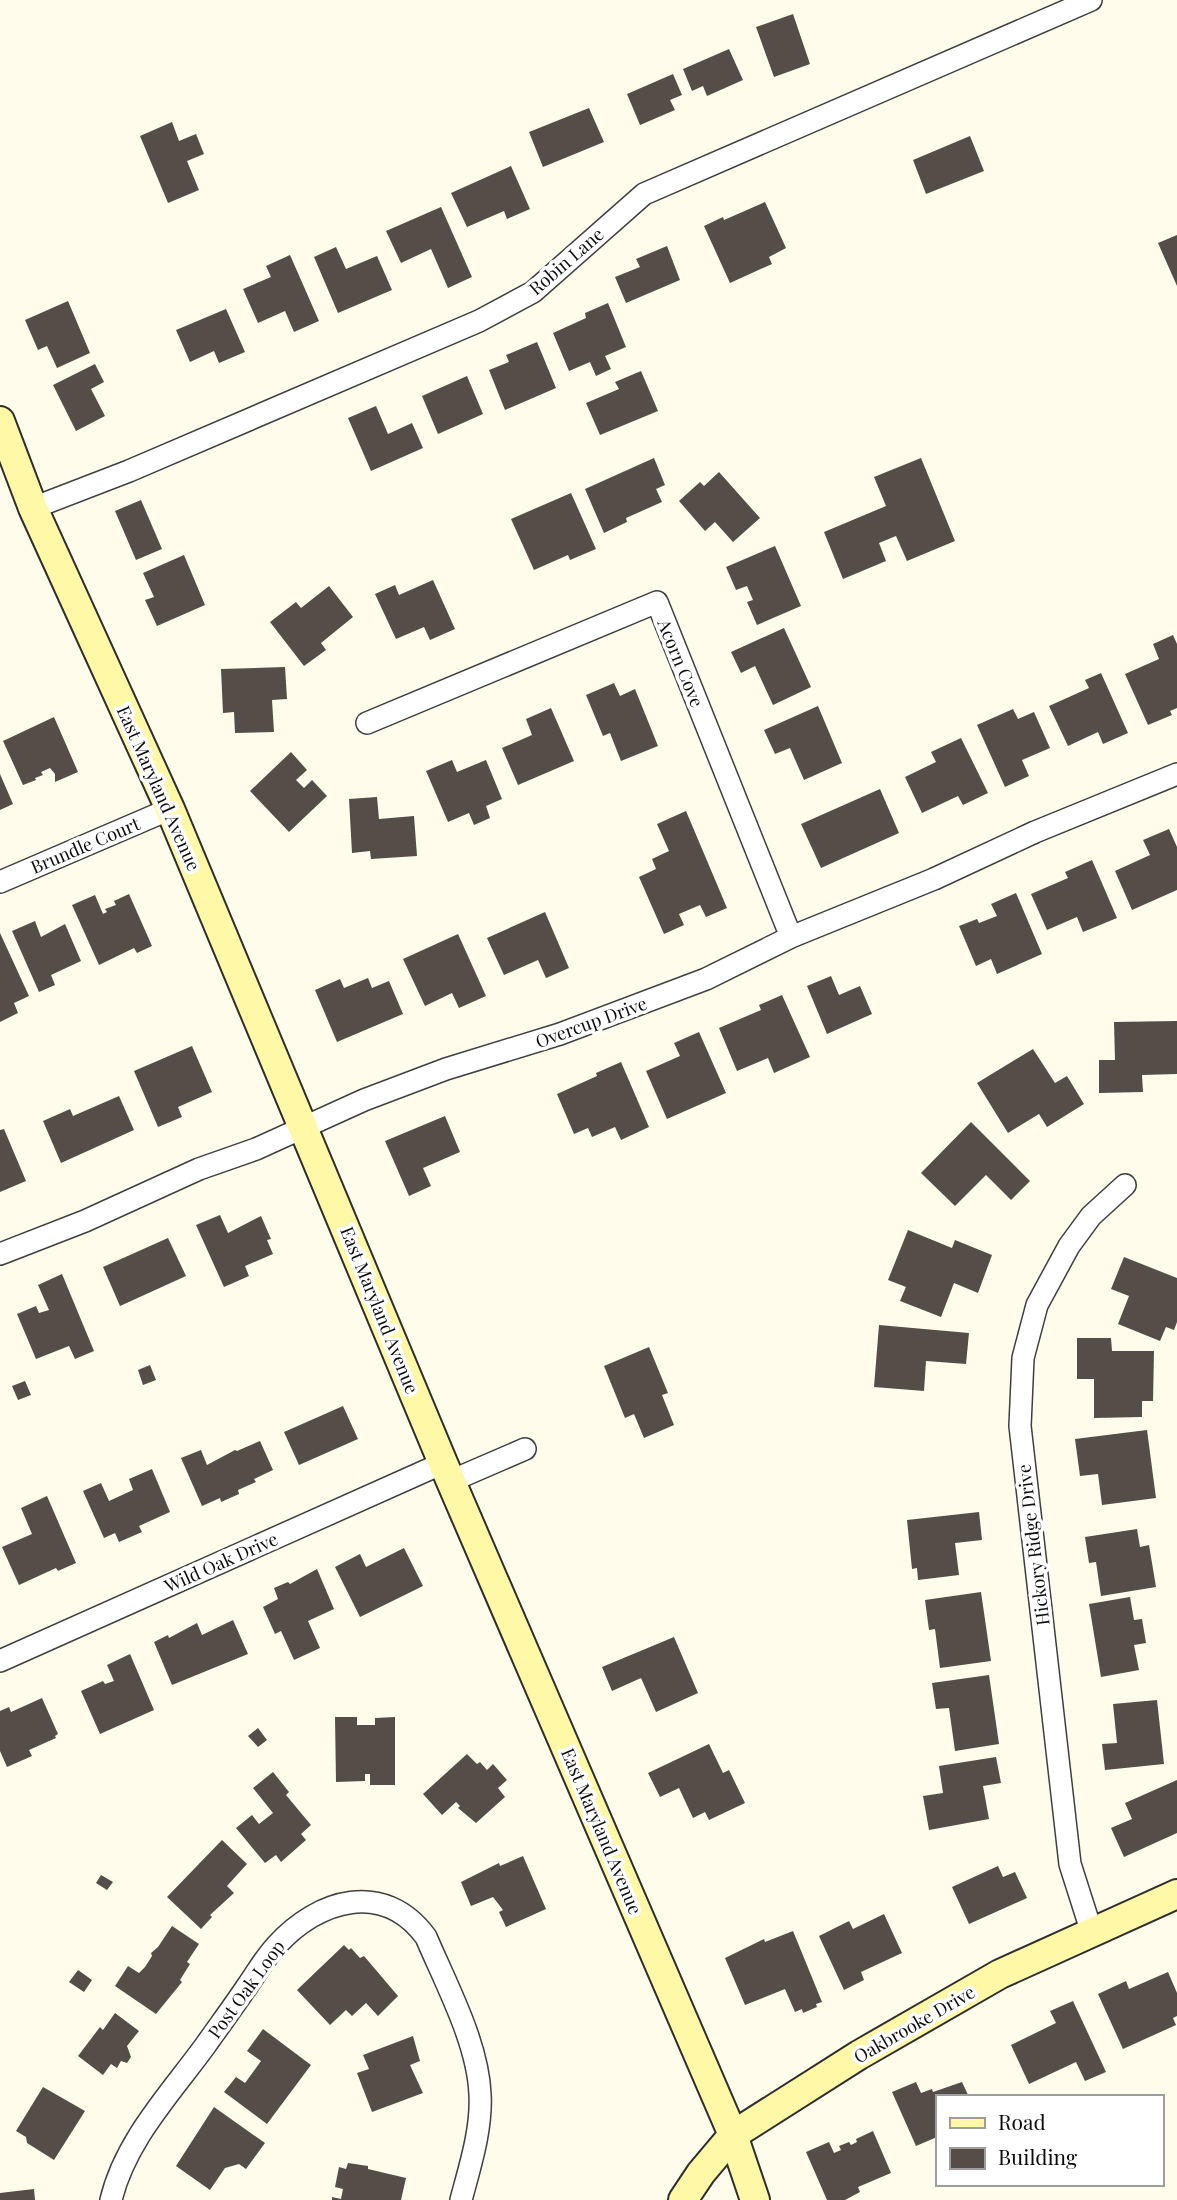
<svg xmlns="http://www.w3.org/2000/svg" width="1177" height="2200" viewBox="0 0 1177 2200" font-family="'Playfair Display',serif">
<rect width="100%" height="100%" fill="#fffceb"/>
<path fill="#554d48" d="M793,14L810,64L774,77L756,27Z
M729,49L743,80L707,96L703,86L692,91L683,69Z
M673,74L682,95L670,100L675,110L640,125L627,94Z
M589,108L604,142L543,167L529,132Z
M172,122L179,141L196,134L204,154L187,161L199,190L168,203L140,136Z
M970,136L984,171L926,194L913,160Z
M511,166L530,209L507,219L504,211L467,227L451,193Z
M765,202L786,248L769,257L772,264L730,283L704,226L723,217L724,220Z
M441,207L472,277L448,288L431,249L401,263L386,231Z
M1177,235V286L1158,243Z
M667,246L680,280L626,303L615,277L640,267L636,259Z
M336,247L346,269L377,256L392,290L338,313L314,257Z
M290,255L319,321L294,332L285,311L258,323L243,289L271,277L266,266Z
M68,301L90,353L57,368L47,346L38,350L25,320Z
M608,303L626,347L605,356L611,369L596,376L590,362L569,371L553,333L586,318L585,313Z
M226,309L245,352L219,363L214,351L190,362L176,330Z
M537,342L556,388L505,410L489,370L509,362L506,355Z
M95,364L104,382L91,389L105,416L76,431L53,385Z
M641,371L658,411L600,435L586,403L619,389L615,382Z
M467,376L483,414L438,434L422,396Z
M376,406L388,434L412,423L423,448L371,471L348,418Z
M654,458L665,485L656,489L662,502L626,518L627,522L604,533L585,489Z
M921,458L955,541L907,561L896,536L879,543L886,561L843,579L824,532L886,506L874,477Z
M719,472L760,518L733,542L715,522L705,531L679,501L700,482L704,486Z
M571,493L596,549L570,560L568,555L534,570L511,519Z
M141,500L162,549L136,560L115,511Z
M775,546L801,606L757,625L747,602L753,600L747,586L736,590L726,567Z
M184,555L205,605L157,626L145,600L154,597L143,573Z
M433,580L455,629L430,640L424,627L396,639L375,594L395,585L399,595Z
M329,586L353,617L321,643L326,650L304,666L270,622L296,602L301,608Z
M784,628L811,687L773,705L755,666L741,673L731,652Z
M1173,635L1177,644V708L1170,711L1172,715L1148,725L1125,674L1159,659L1153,644Z
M285,667L287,699L272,700L274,732L235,733L234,712L223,713L221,669Z
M1101,673L1128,733L1103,744L1098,732L1068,746L1049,706L1089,688L1085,680Z
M614,683L620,696L635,689L658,746L621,761L610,733L603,736L586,695Z
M818,706L842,763L804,780L790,748L775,754L764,730Z
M551,708L574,761L518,785L502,748L532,735L526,719Z
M1013,709L1018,719L1034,712L1050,748L1022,760L1029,776L1005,787L977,725Z
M54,717L78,772L55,782V774L50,768L41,772L43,775L35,778L36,780L23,785L3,741Z
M961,738L988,793L963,805L958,796L922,813L905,777L936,762L931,752Z
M291,752L307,770L296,780L304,788L312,780L327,796L289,832L250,791Z
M452,760L457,772L486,760L502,799L486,806L490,818L474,825L469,813L448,822L426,771Z
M0,774L13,804L0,810Z
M880,789L899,833L821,868L801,824Z
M377,797L379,819L414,816L417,856L371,859L370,851L352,853L349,799Z
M686,811L727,908L706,917L700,905L679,914L684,925L664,934L639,877L656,869L652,859L669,851L657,824Z
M1169,829L1177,847V890L1132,910L1115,871L1150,855L1143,840Z
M1092,860L1117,918L1083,932L1077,917L1047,930L1031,894L1068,878L1065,872Z
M1016,893L1042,954L997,974L991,959L976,966L959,926L977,919L979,923L997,916L991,904Z
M129,894L152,946L137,953L134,948L99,965L72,905L95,895L103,914L107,912L105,909L116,905L114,901Z
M545,912L569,968L546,978L538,960L504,975L487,938Z
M35,921L41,937L65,924L81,961L51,975L55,985L39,992L12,931Z
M0,933L29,996L14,1003L18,1013L0,1022Z
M458,934L486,996L459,1008L452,993L425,1006L403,959Z
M831,976L839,995L860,986L872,1014L827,1034L807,986Z
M368,978L372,988L389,981L403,1014L337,1042L315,990L340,979L344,988Z
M782,995L810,1057L774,1073L768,1058L737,1071L719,1028L761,1010L759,1005Z
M1177,1021V1074L1142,1075L1143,1092L1099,1093V1060H1115L1114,1022Z
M699,1032L726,1093L667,1119L646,1071L680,1056L674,1043Z
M192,1046L212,1092L178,1107L182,1117L158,1127L134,1071Z
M1033,1049L1055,1083L1067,1076L1084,1104L1047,1127L1039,1114L1008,1133L977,1083Z
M621,1062L649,1127L621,1140L615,1127L592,1137L588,1128L574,1134L557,1094L597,1076L596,1073Z
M119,1096L134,1130L61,1163L43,1121L70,1109L73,1116Z
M445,1116L460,1152L423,1168L431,1186L409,1196L385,1141Z
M971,1122L1030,1181L1011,1200L986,1175L955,1206L921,1173Z
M4,1129L26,1181L0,1192V1130Z
M220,1215L228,1233L261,1216L271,1239L267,1240L273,1254L245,1266L249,1276L224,1287L196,1225Z
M908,1230L952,1248L955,1240L992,1255L978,1293L954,1283L941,1317L900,1301L906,1287L888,1280Z
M168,1238L186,1276L120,1306L103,1267Z
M1124,1257L1177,1278V1322L1174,1330L1166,1327L1160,1341L1118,1324L1129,1296L1111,1289Z
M62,1274L94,1351L75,1359L69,1346L36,1359L17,1314L36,1306L39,1313L49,1310L38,1285Z
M879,1325L969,1333L966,1364L926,1361L924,1391L874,1387Z
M1077,1338H1111L1112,1351H1154L1153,1401H1142V1417L1094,1418V1379H1077Z
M649,1347L668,1393L662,1395L674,1425L644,1438L634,1414L625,1418L604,1366Z
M150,1365L156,1380L143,1385L138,1370Z
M25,1381L31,1395L18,1400L12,1386Z
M343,1406L358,1439L299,1465L284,1432Z
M1147,1430L1156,1498L1102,1505L1098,1474L1080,1476L1075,1439Z
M260,1441L273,1470L254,1479L256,1482L238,1490L239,1494L221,1502L220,1498L202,1506L181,1458L201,1450L207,1465L235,1450L237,1451Z
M152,1469L170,1512L139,1526L142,1532L119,1542L115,1533L104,1538L83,1491L101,1483L109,1501L133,1490L129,1479Z
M47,1496L76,1563L58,1571L56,1568L19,1585L2,1547L32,1534L21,1508Z
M979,1512L982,1540L955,1543L959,1575L918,1580L917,1568L912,1569L907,1520Z
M1137,1529L1140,1547L1149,1545L1156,1587L1101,1596L1096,1562L1089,1563L1085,1537Z
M404,1548L423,1586L360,1617L335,1567L360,1554L366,1567Z
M317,1569L334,1609L308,1621L320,1648L294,1660L281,1631L275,1634L263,1607L278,1599L274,1588L288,1582L290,1584Z
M981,1592L991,1661L940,1668L935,1629L929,1630L925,1600Z
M1130,1597L1134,1620L1142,1619L1146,1643L1134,1645L1139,1670L1101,1677L1089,1604Z
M233,1620L248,1654L172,1685L154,1642L168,1635L169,1638L197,1623L202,1635Z
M674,1637L698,1693L656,1712L641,1678L612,1691L602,1667Z
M130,1654L154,1710L100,1734L81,1691L103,1681L105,1684L114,1681L107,1665Z
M989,1675L999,1744L955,1751L949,1708L936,1709L932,1683Z
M42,1698L58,1734L55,1736L56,1738L29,1750L32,1756L7,1767L0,1751V1711L9,1707L11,1712Z
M1157,1700L1164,1764L1105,1770L1102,1744L1117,1743L1113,1704Z
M335,1717H357V1725H375V1718L395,1717V1785H370V1774H365V1781L336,1782Z
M258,1728L267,1740L258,1747L248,1736Z
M709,1744L723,1773L729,1770L745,1803L709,1820L705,1812L693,1818L679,1788L660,1797L648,1773Z
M467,1754L477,1764L480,1762L487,1770L493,1764L507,1780L498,1788L505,1797L476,1823L458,1808L460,1806L456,1802L442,1815L423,1794Z
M996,1757L1001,1783L983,1786L989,1819L929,1830L923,1796L943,1793L939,1766Z
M273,1772L289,1792L286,1795L311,1825L301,1834L306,1840L281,1862L276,1855L265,1863L236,1828L252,1815L259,1824L273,1813L253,1788Z
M1177,1780V1833L1124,1857L1111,1828L1132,1819L1125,1803Z
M222,1840L247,1864L227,1886L234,1893L210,1915L212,1917L201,1929L167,1897Z
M523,1856L546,1909L506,1927L499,1912L503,1910L493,1897L471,1906L461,1882L499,1863L500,1866Z
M998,1866L1003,1877L1015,1872L1027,1898L969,1924L952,1887Z
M101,1875L113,1882L107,1890L96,1883Z
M884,1914L902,1953L861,1972L864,1980L844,1990L819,1936L849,1921L853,1929Z
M172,1926L199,1944L187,1962L190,1964L180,1980L182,1982L156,2014L115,1986L128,1966L139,1973L145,1967L152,1956L151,1953L158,1947Z
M793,1931L822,2002L816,2004L817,2007L803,2013L802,2009L795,2012L785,1989L745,2005L725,1958L764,1939L765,1942Z
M344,1945L349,1950L351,1948L360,1958L364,1956L398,1996L378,2016L366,2003L352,2016L346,2010L330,2025L297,1990Z
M78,1970L92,1980L84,1992L69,1982Z
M1168,1972L1177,1993V2016L1173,2018L1176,2025L1123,2049L1098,1994L1126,1981L1129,1989Z
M1073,2001L1106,2072L1085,2081L1076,2062L1029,2084L1011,2045L1056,2023L1050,2011Z
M115,2013L139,2031L127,2046L131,2057L127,2063L121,2061L117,2068L111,2064L103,2075L78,2056L100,2027L103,2030Z
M263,2029L311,2065L267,2124L224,2092L236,2077L245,2083L261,2061L247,2051Z
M413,2036L420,2061L410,2065L423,2093L372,2112L357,2073L369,2069L363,2055Z
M916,2082L921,2093L932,2089L933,2092L962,2082L969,2097H937V2137L916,2146L892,2092Z
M43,2087L85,2111L54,2160L27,2143L26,2137L16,2131Z
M214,2107L265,2143L246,2169L239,2164L225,2168L210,2190L176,2166Z
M873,2131L891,2173L858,2187L860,2192L845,2200H827L806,2152L829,2142L834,2153L841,2150L839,2146L849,2142L851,2145L857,2142L856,2139Z
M348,2163L368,2166V2169L406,2178L401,2200H332V2197L341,2199L343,2189L335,2187L339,2167L346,2169Z
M34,2189L35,2200H0V2193Z"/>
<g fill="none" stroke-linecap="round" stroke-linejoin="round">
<defs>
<path id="street" d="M33,508L129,471L479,321L533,292L644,194L1091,0
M367,723L657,602L791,937
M0,882L170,809
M0,1254L85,1221L199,1169L256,1149L364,1100L446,1069L560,1034L706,979L791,937L934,879L1035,832L1177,774
M451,1481L525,1449
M0,1661L443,1463
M1092,1933L1070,1864L1020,1426L1023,1358L1037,1305L1069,1246L1091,1216L1125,1185
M111,2200C125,2141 170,2094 205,2046C219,2026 234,2006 248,1985C257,1972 265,1958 276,1946C318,1899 384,1880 426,1937C446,1984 478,2043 480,2094C482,2129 470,2166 461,2200"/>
<path id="secondary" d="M0,421L33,508L170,809L443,1463L733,2135L755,2200
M683,2200L701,2173L733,2135L859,2055L1000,1974L1177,1894"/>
</defs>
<use href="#street" stroke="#3f3f3f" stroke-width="24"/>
<use href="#secondary" stroke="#2e2e2e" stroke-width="32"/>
<use href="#street" stroke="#fff" stroke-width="21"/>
<use href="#secondary" stroke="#fff8a6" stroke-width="28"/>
</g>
<g text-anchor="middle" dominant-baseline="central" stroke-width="7" stroke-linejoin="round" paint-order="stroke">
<g font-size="18" fill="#0c0c0c" stroke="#fff">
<text transform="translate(566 261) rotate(-41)">Robin Lane</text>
<text transform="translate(681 663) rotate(68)">Acorn Cove</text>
<text transform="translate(159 788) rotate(66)">East Maryland Avenue</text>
<text transform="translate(85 845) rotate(-23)">Brundle Court</text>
<text transform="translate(591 1022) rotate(-20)">Overcup Drive</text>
<text transform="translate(380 1310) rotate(68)">East Maryland Avenue</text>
<text transform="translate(1033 1545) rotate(-97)">Hickory Ridge Drive</text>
<text transform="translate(221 1562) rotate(-24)">Wild Oak Drive</text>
<text transform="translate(602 1831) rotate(67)">East Maryland Avenue</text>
<text transform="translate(246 1989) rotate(-54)">Post Oak Loop</text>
<text transform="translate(914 2024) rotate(-30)">Oakbrooke Drive</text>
</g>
</g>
<rect x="936" y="2095" width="228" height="91" fill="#ffffff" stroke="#9e9e9e" stroke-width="2"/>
<rect x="950" y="2118" width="35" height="10" fill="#fff8a6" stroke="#9e9e9e" stroke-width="2"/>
<text x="998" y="2130" font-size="21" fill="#0c0c0c">Road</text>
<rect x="950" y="2148" width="35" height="21" fill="#554d48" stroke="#9e9e9e" stroke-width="2"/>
<text x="998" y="2165" font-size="21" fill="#0c0c0c">Building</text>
</svg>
